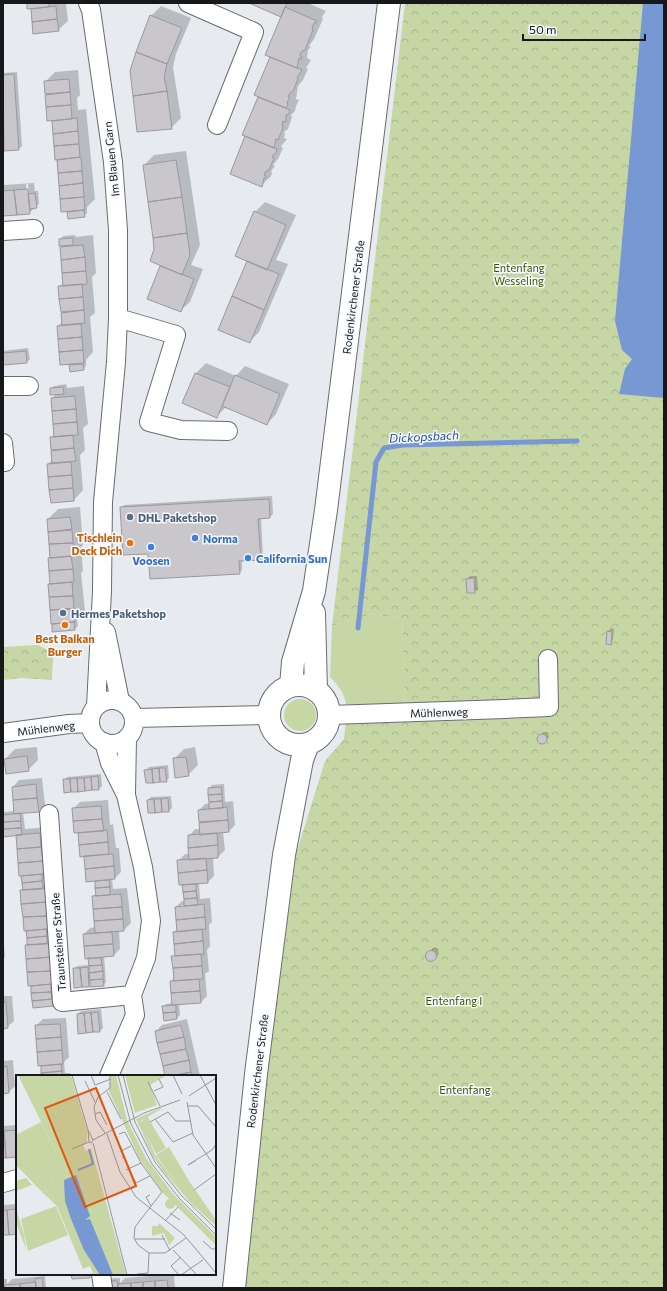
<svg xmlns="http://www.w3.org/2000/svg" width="667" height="1291" viewBox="0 0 667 1291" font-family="Commissioner,sans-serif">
<defs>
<pattern id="park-crowns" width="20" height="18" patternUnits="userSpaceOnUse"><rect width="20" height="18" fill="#c6d6a4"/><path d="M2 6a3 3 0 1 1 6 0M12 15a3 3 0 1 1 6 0" fill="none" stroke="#a9b78d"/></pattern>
</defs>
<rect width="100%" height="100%" fill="#e7ebf0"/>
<path fill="#c6d6a4" d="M372,614L402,619L405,709L347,710C346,696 340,687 330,677L332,626Z
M284 715a16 16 0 1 1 32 0a16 16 0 1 1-32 0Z"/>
<path fill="url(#park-crowns)" d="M405,3H664V1288H245L266,1082L296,854L325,761L344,739L347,710L405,709L402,619L372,614L332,626Z
M38,645L53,653L52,680L22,678L3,680V647Z"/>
<path fill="#7898d3" d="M643,3H664V398L619,394L625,369L632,359L622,350L615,321Z"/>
<path fill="#0003" fill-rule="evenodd" d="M28,3H66L68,21L58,30L34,33L31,8Z
M251,3H308L326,11L322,17L323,19L314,39L309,46L311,47L308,50L307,58L311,60L306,68L308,69L303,80L298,86L296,99L299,100L296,106L295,111L291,115L292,117L288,129L284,132L285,134L284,138L287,139L282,145L281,147L283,148L278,159L273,165L275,166L271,171L272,173L271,176L261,186L246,136L248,124L260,97L283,16Z
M161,6L191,18L176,54L173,67L181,118L171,128L151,16Z
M78,70L80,95L77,98L78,110L86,109L95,199L87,207V213L84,216L68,212L70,210L62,211L53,121L55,119L47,106L45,82L55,72Z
M17,72L22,146L19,149L5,150L3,125V73Z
M186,151L200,245L191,265L203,269L190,302L180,311L148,299L161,265L155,249L144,165L154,155Z
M34,183L35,191H38L39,204L29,213L3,215V185ZM26,184H28L29,194L27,196Z
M265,202L296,215L276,260L288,264L259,332L249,342L248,260L255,212Z
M75,235L76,237L93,235L96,273L92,277L95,313L90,317L93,352L86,360V366L83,369L71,365L73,363L58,326L62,322L59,287L64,282L61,247L63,245L60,239L63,236Z
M28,348L30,359L27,362L3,364V351Z
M206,363L236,376L245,366L289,384L276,414L267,424L226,407L217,416L184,403L196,373Z
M66,384L67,388L84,386L88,424L83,428L85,450L80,455L83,490L74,500L48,464L52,460L51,438L55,434L52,398L57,393L51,389L54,386Z
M272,496L273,514L270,517L261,518L263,556L260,559L242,560V570L239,573L149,553L121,508L124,505Z
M80,507L83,545L81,547L83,571L81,573L85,611L77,619L78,626L75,629L53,631L49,584L51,582L49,559L51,556L48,519L58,509Z
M470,576H477L478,589L475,592L467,579Z
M611,628L614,629L613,640L610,643L608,631Z
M543,732H548L549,737L544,742H540L538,741V738Z
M37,747L38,760L28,770L5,759L15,749Z
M195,747L198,765L188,775L174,759L184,749Z
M168,765L169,778L166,781L146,770L149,767Z
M101,774L102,786L99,789L64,780L67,777Z
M42,778L45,805L38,811L23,812L25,829L47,827L55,1002L52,1005L33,1007L26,946L28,943L27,930L21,891L23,889L22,876L24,874L17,835L3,836V814L4,812L15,811L13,787L19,780Z
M224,784L225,802L233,801L235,825L229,831L223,832L225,850L218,857H213L214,876L208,882L199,883L200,899L210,898L212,922L209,925L210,946L207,950L209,971L205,974L207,996L201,1002L179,1004L180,1015L177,1018L163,1007L166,1004L173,1003L171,981L174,978L173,957L176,953L174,932L178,928L176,907L182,901H185L183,884L178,861L185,854H190L189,836L195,829H200L199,810L205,804L210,803L209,788L212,785ZM181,905H189V907H181Z
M171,796L172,808L169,811L148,800L151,797Z
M108,800L110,825L113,824L116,848H119L121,872L115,878H112L113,889L127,888L131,923L124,930H119L120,949L114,955L104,956L106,982L104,985L91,983L89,986L74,969L77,966L89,965L84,934L90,928L96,927L93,896L97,893L96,881L85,856H81L79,832L73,809L80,802Z
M3,934L5,957L3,959Z
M433,948H437L439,954L434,960L431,961L428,960L427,957V954Z
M3,996H12L14,1021L7,1027L3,1028Z
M101,1009L103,1028L100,1031L78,1014L81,1011Z
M66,1018L69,1057L64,1062L65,1073H70L71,1076H42L36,1026L43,1019Z
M187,1019L200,1076H166L156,1031L162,1025Z
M13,1060L15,1086L9,1092L3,1093V1061Z
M17,1125V1156L3,1157V1126Z
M17,1204V1233L3,1234V1205Z
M174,1274L175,1288H111L110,1282L113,1278H120V1283L125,1278Z
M45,1276L46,1288H3V1279H7V1284L12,1279Z"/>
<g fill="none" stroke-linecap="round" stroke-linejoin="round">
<path stroke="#7898d3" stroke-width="5" d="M358,628L376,462L384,448L403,445L577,441"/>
</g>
<path fill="#c9c6cc" stroke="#9b989e" d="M27,3H49V7L27,9Z
M249,3H287L281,17Z
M56,6L57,19L32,22L31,9Z
M285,7L317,21L316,23L315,22L312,27L313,30L305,50L301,52L300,56L302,57L301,59L299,58L297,68L265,55Z
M150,15L182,28L167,64L136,52Z
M57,19L59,31L33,34L32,22Z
M136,52L167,64L164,77L167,91L133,96L130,71Z
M270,57L302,70L297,78L298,79L293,91L290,93L288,97L290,98L287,102L288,105L286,108L254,95Z
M14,74L19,150L4,151L3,75Z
M69,79L70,92L45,94L44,81Z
M167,91L172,129L137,132L133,96Z
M70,92L71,105L46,107L45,95Z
M258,97L290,110L289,114L286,115V122L283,121L282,124L283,128L278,140L276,139L274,148L242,135Z
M71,105L72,119L47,121L46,107Z
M77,118L78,131L53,134L52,121Z
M78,131L79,144L54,146L53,134Z
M245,136L277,149L276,153L274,154L272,157L274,158L269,170L266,171L264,175L266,176L265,178H264L262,187L230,174Z
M79,144L80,157L55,160L54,146Z
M81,157L82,171L58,173L57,160Z
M176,160L182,197L148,202L143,165Z
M82,171L83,183L59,186L58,173Z
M83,183L84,197L60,199L59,186Z
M28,189L30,214L17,215L14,190Z
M14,190L17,215L3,216V191Z
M35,193L37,208L30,209L28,194Z
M84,197L85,210L61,212L60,199Z
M182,197L187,233L153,238L148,202Z
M84,210L85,217L68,219L67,212Z
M254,211L286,225L267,270L235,256Z
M187,233L190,255L182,275L150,261L154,249L153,238Z
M73,238V245L59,246V239Z
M83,245L85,257L61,260L60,247Z
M85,257L86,271L62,273L61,260Z
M247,261L279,274L264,310L232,296Z
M160,266L194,279L181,312L147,299Z
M86,271L87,284L63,286L62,273Z
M82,284L83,297L59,299L58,286Z
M232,296L264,310L250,343L218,330Z
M83,297L84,310L61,312L59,299Z
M84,310L85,323L62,325L61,313Z
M81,324L82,337L58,339L57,326Z
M82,337L83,350L59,352L58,339Z
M83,350L84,363L60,365L59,352Z
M26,351L27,363L3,365V353Z
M83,364L84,370L70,372L69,365Z
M195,373L230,387L217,418L182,403Z
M235,375L280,394L267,425L222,406Z
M63,387L64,394L50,395V388Z
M75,396L76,409L52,411L51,398Z
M76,409L77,422L53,424L52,411Z
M77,422L78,435L54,437L53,424Z
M73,435L74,448L51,450L50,437Z
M74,448L76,461L52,463L51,451Z
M71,462L72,475L48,477L47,464Z
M72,475L73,488L49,490L48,477Z
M73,488L74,501L51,503L49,490Z
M269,499L270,518L258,519L261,560L239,561L240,574L150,579L148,554L123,555L120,507Z
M70,517L72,529L48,532L47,519Z
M72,530L73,543L49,544L48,532Z
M73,543L74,556L50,558L49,544Z
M71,556L73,569L49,571L48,558Z
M73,569L74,582L50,584L49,571Z
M474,578L475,593H467L466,579Z
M72,582L73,596L49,597L48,584Z
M73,596L74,609L50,610L49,597Z
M75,608V622L51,624L50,610Z
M74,622L75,630L52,632V624Z
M607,631L612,632L611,645L606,644Z
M537 739a5 5 0 1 1 10 0a5 5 0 1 1-10 0Z
M27,756L29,771L6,774L4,759Z
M186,757L189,776L175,778L173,758Z
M159,768H165L167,782H160Z
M159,768L160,782L153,783L152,769Z
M152,769L153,783H146L144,770Z
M98,776L99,790H92L91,777Z
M91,777L92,790L85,791L84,778Z
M77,778H84L85,791L78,792Z
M77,778L78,792H71L70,779Z
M63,779H70L71,792L64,793Z
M36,784L37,798L13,800L12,787Z
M221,787L222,794L208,795V788Z
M222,794V801L209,802L208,795Z
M37,798L39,812L14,814L13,800Z
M168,798L169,812H162L161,799Z
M154,799L155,813H148L147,800Z
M154,799H161L162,812L155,813Z
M222,801L223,808L209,809V802Z
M101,806L102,819L73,821L72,808Z
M227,807L228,820L199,822L198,810Z
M20,813L21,821L3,822V815Z
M102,819L104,831L74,833L73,821Z
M228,820L229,832L200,835L199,823Z
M21,821V828L3,829V822Z
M21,828L22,835L3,837V829Z
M107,830L108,842L79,845L78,833Z
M40,833L41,847L17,849L16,835Z
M217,833L218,845L188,848V835Z
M108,842L109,854L80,857L79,845Z
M218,845V858L189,860L188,848Z
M41,847L43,861L18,863L17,849Z
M113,854L114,866L85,869L84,856Z
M206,858L207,870L178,873L177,860Z
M43,861L44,874L19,876L18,863Z
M114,866L115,879L86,882L85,869Z
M207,870L208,883L179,885L178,873Z
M42,874V881L22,883L21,876Z
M109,880L110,887L95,888V881Z
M42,881L43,889L23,890L22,883Z
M196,884V891L183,892L182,885Z
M110,887V895L96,896L95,888Z
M45,888L46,902L21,904L20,890Z
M196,891L197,898L184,899L183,892Z
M121,894L122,907L93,909L92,896Z
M197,898L198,905L184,906V899Z
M46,902L47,916L23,917L21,904Z
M204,904L205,917L176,920L175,907Z
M122,907L123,919L94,921L93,909Z
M47,916L48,929L24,931L23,917Z
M205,917L206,929L177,932L176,920Z
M123,919L124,931L95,933L94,921Z
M46,929L47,936L27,938L26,931Z
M202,929L203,941L174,944L173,932Z
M112,932L113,944L84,946L83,934Z
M47,936V944L27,945V938Z
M203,941L204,954L175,956L174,944Z
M50,943L51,957L26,959L25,945Z
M113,944L114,956L85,959L84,946Z
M425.5 956a5.5 5.5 0 1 1 11 0a5.5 5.5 0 1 1-11 0Z
M201,954L202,966L173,968L171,956Z
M51,957L52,971L27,972L26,959Z
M88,958H101L102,965L89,966Z
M102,965L103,971L89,973V966Z
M202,966L203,979L174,981L173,968Z
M88,967L89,987H82L80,968Z
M73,968H80L82,987L74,988Z
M52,971L53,984L28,986L27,972Z
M103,971V979L90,980L89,973Z
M103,979L104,986L90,987V980Z
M199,979L200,991L171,993L170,981Z
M51,984V992L31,993V986Z
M200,991L201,1003L172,1005L171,993Z
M51,992L52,999L32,1001L31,993Z
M52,999L53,1006L33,1008L32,1001Z
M3,1002H6L8,1028L3,1029Z
M176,1005V1012L163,1013L162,1006Z
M98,1012L100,1032H93L91,1013Z
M176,1012L177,1019L164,1021L163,1013Z
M84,1013L86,1033L78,1034L77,1014Z
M84,1013H91L93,1032L86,1033Z
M60,1024L61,1037L36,1039L35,1025Z
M181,1025L184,1037L157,1043L155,1031Z
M61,1037L62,1050L37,1052L36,1039Z
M184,1037L186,1049L160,1054L157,1043Z
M186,1049L189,1060L163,1066L160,1054Z
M62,1050L63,1064L38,1066L37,1052Z
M189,1060L191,1072L172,1076H165L163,1066Z
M61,1064L62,1071L41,1073V1066Z
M7,1066L9,1093L3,1094V1067Z
M62,1071V1076H41V1073Z
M191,1072L192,1076H172Z
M17,1130V1157L6,1158L4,1131Z
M3,1131H4L6,1158H3Z
M17,1209V1234L9,1235L7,1210Z
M7,1210L9,1235H3V1211Z
M71,1274H90V1278L72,1279Z
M42,1278L43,1288H36L35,1279Z
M167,1280L168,1288H155V1281Z
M109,1281H117L118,1288H110Z
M155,1281V1288H143V1282Z
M36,1282V1288H20V1284Z
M143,1282V1288H131V1283Z
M131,1283V1288H118V1284Z
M20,1284V1288H5L4,1285Z"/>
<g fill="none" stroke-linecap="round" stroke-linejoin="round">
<defs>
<path id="minor" d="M88,3L91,10L113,162L118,230V318L116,362L103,502L102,591L96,706
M188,3L254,32L217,125
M3,231L34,229
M118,318L176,335L149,422L181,430L228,431
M3,386H29
M3,443L5,462H3
M106,632L120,701
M90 722a22 22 0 1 1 44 0a22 22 0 1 1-44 0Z
M330,715L505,709L549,707L548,659
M134,718L269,715
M3,733L69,724L90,723
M104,742L110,763L126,795L143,867L151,921L146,958L132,995L135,1015L109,1076
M126,794L127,738
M49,814L62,1002L132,995
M3,1183L17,1179
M101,1274L103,1288"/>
<path id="major" d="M314,613L316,690
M269 715a30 30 0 1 1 60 0a30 30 0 1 1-60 0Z
M291,686L293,662L314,591L326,510L389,3
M234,1288L256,1074L284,855L302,760L308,744"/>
</defs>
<use href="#minor" stroke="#696d71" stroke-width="20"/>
<use href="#major" stroke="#696d71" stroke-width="24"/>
<use href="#minor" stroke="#fff" stroke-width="18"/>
<use href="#major" stroke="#fff" stroke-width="22"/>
</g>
<g fill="#5c6f8a" stroke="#f4f9fe" stroke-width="1.5">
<circle cx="130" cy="517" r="4"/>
<circle cx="63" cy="613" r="4"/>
</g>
<g fill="#3f7fe0" stroke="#f4f9fe" stroke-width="1.5">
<circle cx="195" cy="538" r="4"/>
<circle cx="151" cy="547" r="4"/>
<circle cx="248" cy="558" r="4"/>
</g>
<g fill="#e8710a" stroke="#f4f9fe" stroke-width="1.5">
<circle cx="130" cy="543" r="4"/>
<circle cx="65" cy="625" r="4"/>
</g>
<g text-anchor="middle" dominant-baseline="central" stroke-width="3" stroke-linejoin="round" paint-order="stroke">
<g font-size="11" fill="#161819" stroke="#f4f9fe">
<text transform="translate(111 159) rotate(-96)">Im Blauen Garn</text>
<text transform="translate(353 297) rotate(-83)">Rodenkirchener Straße</text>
<text transform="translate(439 712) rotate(-2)">Mühlenweg</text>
<text transform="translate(46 728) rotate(-7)">Mühlenweg</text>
<text transform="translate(58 942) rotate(-94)">Traunsteiner Straße</text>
<text transform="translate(257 1071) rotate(-83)">Rodenkirchener Straße</text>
</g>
<g font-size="11" fill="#425401" stroke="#f4f9fe">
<text x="519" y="267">Entenfang<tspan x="519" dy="13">Wesseling</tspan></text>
<text x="454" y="1000">Entenfang I</text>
<text x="465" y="1089">Entenfang</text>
</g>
<g font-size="11" font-weight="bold" fill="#4e5e75" stroke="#f4f9fe" text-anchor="start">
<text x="138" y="517">DHL Paketshop</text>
<text x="71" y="613">Hermes Paketshop</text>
</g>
<g font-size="11" font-weight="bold" fill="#c56008" stroke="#f4f9fe" text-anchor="end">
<text x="122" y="537">Tischlein<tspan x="122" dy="13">Deck Dich</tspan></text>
<text x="65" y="638" text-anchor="middle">Best Balkan<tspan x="65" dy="13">Burger</tspan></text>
</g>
<g font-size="11" font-weight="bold" fill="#366cbe" stroke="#f4f9fe" text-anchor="start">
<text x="203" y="538">Norma</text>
<text x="256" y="558">California Sun</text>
<text x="151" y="560" text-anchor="middle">Voosen</text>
</g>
<g font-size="12" font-style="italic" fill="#284b93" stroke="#f4f9fe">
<text transform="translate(424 436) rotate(-3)">Dickopsbach</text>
</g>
</g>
<g transform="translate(16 1075)">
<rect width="200" height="200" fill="#e7ebf0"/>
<path d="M95,0H100L111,45L130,83L157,119L200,162V170L147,118L123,83L93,16ZM145,34L125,46L139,80L165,115L173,106L200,145V151L174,127L148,97L137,81L120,44L144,33L146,34L147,37ZM25,47L40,77L31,83L38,112L26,117L0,90V60ZM10,103L16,110L0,116V106ZM40,131L52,160L12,176L5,144ZM0,133L8,160L10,174L0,148Z" fill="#c6d6a4"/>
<path d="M109,0H151L134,10L141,30L119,38Z" fill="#c6d6a4"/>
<path d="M2,0H55L71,55V68L67,70L70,76L75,73L110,200H72L77,198L74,191L67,194L41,131L26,117L38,112L31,83L40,77ZM149 129a5 5 0 1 1 10 0a5 5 0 1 1-10 0Z" fill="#c6d6a4"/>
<path d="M131,41L150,73L140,79L125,48ZM153,72L173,106L165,115L140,80ZM143,148L159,163L153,170L148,158L136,161V151H142Z" fill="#c6d6a4"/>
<path d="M60,100L74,141L69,145L74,144L97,200H84L68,175L55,144L49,126L48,105Z" fill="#7898d3"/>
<path fill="none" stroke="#7898d3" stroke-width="2" d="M62,95L77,89L73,74"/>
<path fill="none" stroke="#93979a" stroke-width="1" d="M56,0L72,55L73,67L75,68L77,65L72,55M75,0L79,10L95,4M102,0L115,49L136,89L163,123L200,160M107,0L119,47L139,87L165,120L200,154M157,0L166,19M184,0L200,30M69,6L79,27M132,7L144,31M138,16L147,12L143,4M91,17L105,44M173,21L200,3M171,27L177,60L200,93M172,31H182L200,52M79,39L84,37L91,50M139,44L157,67L177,58M134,47L152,37L160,46H174M89,58L80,45L78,32L82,22L94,13V0M91,59L104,97L120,122L168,160L200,198M103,59L109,57L125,88L146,117L119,152L118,163L122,170L133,178H149L170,163M77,65L128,38L164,25M77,68L111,200M56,74L73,67M106,83L108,81L105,76L115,71M179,86L172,90L196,75L200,69M110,95L125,88M115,99L120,108L134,101M178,115L200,99M134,120L130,122L135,131M154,138L164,145M149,146L162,132M146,160L154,176M119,164H149M187,166L196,174H200M157,175L181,200M121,199L132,198L133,178M163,200L155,191L165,182M165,200L187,185"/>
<path fill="#de560d" fill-opacity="0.15" stroke="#de560d" stroke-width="2" d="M80,13L120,111L69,132L29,33Z"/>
<rect width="200" height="200" fill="none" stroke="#161819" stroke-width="2"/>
</g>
<rect width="667" height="1291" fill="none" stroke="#161819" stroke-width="8"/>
<path d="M523 34v6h122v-6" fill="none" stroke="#161819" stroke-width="2"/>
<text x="529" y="34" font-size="12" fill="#161819" stroke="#f4f9fe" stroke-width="3" paint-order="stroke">50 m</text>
</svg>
